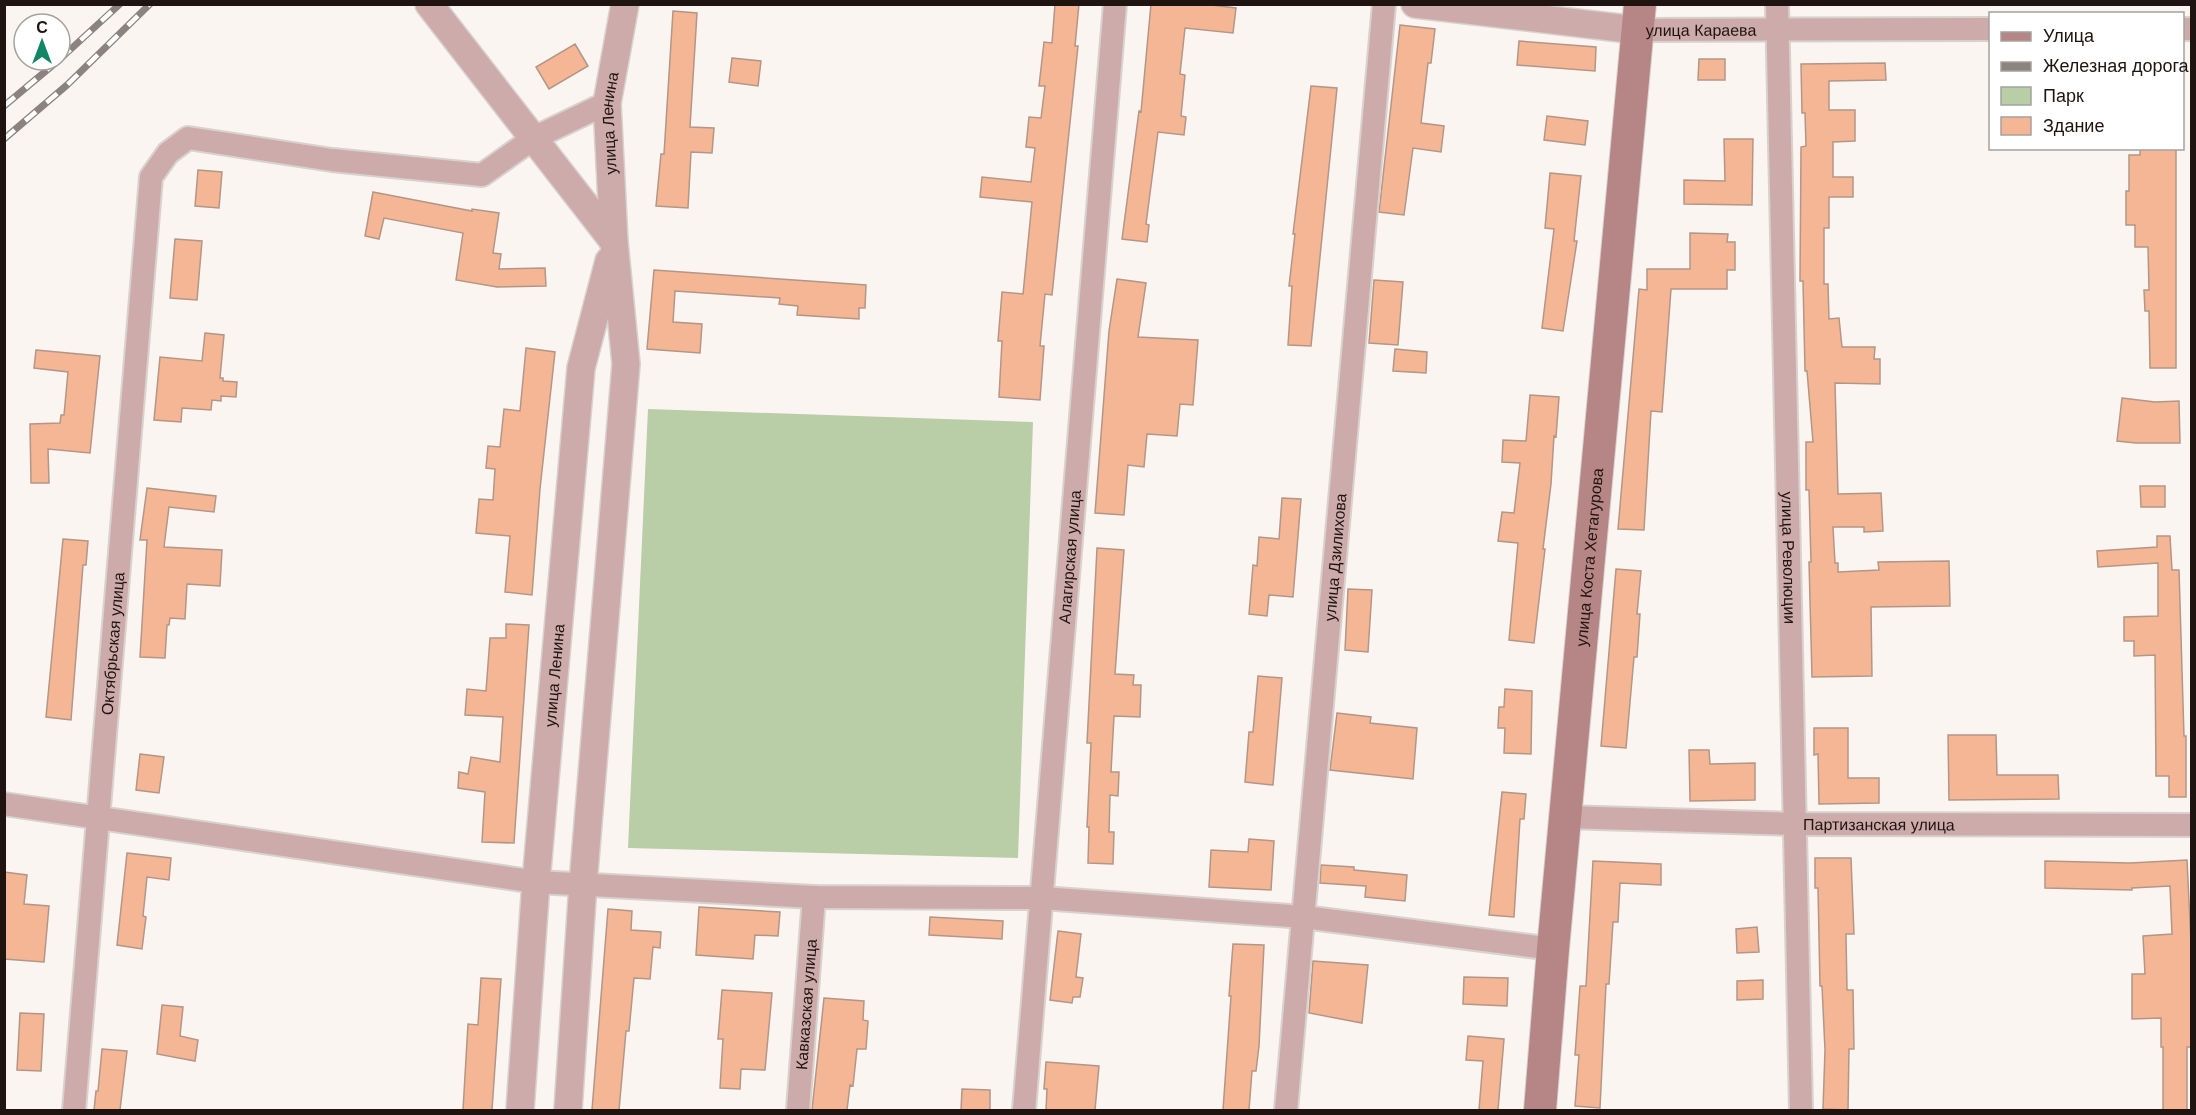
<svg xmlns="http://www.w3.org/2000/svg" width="2196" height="1115" viewBox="0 0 2196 1115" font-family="Helvetica,sans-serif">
<rect width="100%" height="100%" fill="#fbf5f1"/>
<path fill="#b9cda7" d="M648,409L1033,422L1018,858L628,848Z"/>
<path fill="#f5b695" stroke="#b39686" stroke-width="1.5" d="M1055,4H1079L1075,46H1078L1052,295L1045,294L1040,346H1044L1040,400L999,397L1002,341H998L1002,292L1023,294L1032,202L980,197L982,177L1031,182L1035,148L1026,147L1029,117L1041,118L1045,86H1039L1044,42L1052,43Z
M1151,4H1203L1236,8L1233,33L1185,28L1180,74L1185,75L1181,116L1186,117L1184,135L1158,132L1146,224L1149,225L1147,242L1122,239L1139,111L1141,112Z
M673,11L697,13L690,127L714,128L712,153L691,152L688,208L656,206L661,154H664Z
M1400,25L1435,29L1431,63H1428L1421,123L1444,126L1441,152L1413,148L1404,215L1379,212Z
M1519,41L1596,47L1595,71L1517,65Z
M575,44L588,66L549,89L536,67Z
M732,58L761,61L758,86L729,82Z
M1699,59H1725V80H1698Z
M1885,63L1886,80L1829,81V110H1855V141L1833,142V177H1853V197H1829V228H1824V284H1828L1829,319L1839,318L1842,347H1875L1874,359H1880V384L1835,383L1838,494L1881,493L1883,531L1864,532V527H1833L1835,563H1838V572L1879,570L1878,562L1949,561L1950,606L1871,607L1872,676L1812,677L1809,562H1811L1809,490H1806V442H1813L1807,371H1805L1803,281H1800L1801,147L1806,146L1805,113H1802L1801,64Z
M1311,86L1337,88L1311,346L1288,345L1292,286H1289L1295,234H1293Z
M1547,116L1588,121L1585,145L1544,140Z
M1724,139H1753L1752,205L1684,204V180L1725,181Z
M2140,148H2176V368H2150L2149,311H2145L2144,290H2149L2148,247H2135V225H2126V191H2129V155H2140Z
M198,170L222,172L219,208L195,206Z
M1550,173L1581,176L1574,241H1577L1563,331L1542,328L1554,229L1545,228Z
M373,192L472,211V209L499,213L493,253L501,254L499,269L545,268L546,286L497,287L456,280L463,233L384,218L379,239L365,236Z
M1690,233L1728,234L1727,242H1735V270H1727V289H1671L1662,412L1651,411L1644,530L1618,529L1639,289L1647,290V269H1690Z
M175,239L202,241L197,300L170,298Z
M654,270L866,285L865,308H859V319L797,315L798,306L779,304L780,298L675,291L673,322L702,324L700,353L647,349Z
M1117,279L1146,283L1138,337L1198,340L1193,405L1180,404L1177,436L1147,434L1144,467L1128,465L1124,515L1095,513L1109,331Z
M1374,280L1403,282L1398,345L1369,343Z
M205,333L224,335L220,378H223V381L237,382L236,397L221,396V401L212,400L211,410L182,408L181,422L154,420L160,357L202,361Z
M526,348L555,352L540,489L532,595L505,592L510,536L476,533L479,499L493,500L495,469L486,468L488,446L500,447L504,409L520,411Z
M1395,349L1427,352L1426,373L1393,371Z
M36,350L100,356L90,453L48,449L49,483H31L30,424L60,423L61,415H64L68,372L34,368Z
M1530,395L1559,397L1556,437L1554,436L1551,484L1543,549H1545L1534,643L1509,640L1518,543L1498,541L1502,512L1514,513L1520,463L1502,462L1503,440L1526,441Z
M2122,398L2155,402L2179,401L2180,443H2136L2117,441Z
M2140,486H2165V507H2141Z
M147,488L216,496L214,512L169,507L164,547L222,550L220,586L187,584L185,619L170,618L169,625H167L165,658L140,657L147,540H140Z
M1282,498L1301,499L1293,597L1269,595L1267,616L1249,614L1253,565L1257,566L1259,537L1279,539Z
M2157,536H2170L2172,570H2179L2184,736H2186V797H2169V776H2156L2155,655L2134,656V641H2124V617L2158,616V563L2098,567L2097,551L2157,547Z
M63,539L88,541L86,565H83L71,720L46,717Z
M1097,548L1124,550L1115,674L1134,675L1133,685H1141L1140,717L1114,716L1111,772H1119L1118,796L1110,795L1109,832H1114L1113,864L1088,863L1089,827H1087L1091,743H1087Z
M1616,569L1641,571L1637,614H1640L1637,657H1634L1626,748L1601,746Z
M1348,589L1372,590L1368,652L1345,650Z
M506,624L529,625L514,843L482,842L485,792L458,788L459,772L468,774L471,757L500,762L503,717L465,715L467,689L486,691L490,638H506Z
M1258,676L1282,678L1273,785L1245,782L1249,732H1253Z
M1505,689L1532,691L1531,754L1504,753L1505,728H1498L1499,707H1504Z
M1337,713L1371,717L1370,723L1417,728L1413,779L1330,770Z
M1814,728H1848V778H1879V803L1819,804L1818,754L1814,755Z
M1948,735H1996L1997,775H2058L2059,799L1949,800Z
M1689,750H1709L1710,764L1755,763V800L1690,801Z
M140,754L164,757L159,793L136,790Z
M1502,792L1526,794L1524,819H1520L1514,917L1489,915Z
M1249,839L1274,841L1271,890L1209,887L1211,850L1248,852Z
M127,853L171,858L169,880L147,877L143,916L146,917L142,949L117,945Z
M1815,858H1851L1854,934H1846L1847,990H1853L1854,1049H1849L1848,1110L1823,1109L1825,1050L1822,986H1820L1818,888H1815Z
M2187,860L2192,963V1047H2187V1110H2163V1047H2161V1018L2132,1019V974H2145L2143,936L2172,934L2170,886L2132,888V890L2045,888V861L2130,863Z
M1593,861L1661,864V885L1620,883L1618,922H1613L1609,984H1606L1600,1108L1575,1106L1579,1055H1575L1580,986H1586Z
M1321,865L1354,867V870L1407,875L1405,901L1365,897L1366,886L1320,883Z
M4,872L27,875L24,904L49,906L44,962L4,959Z
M699,907L780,912L778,936L755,935L753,959L696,955Z
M608,909L632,911L631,930L661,932L660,948L653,947L650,979L634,978L629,1031H626L619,1110H592Z
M930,917L1003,921L1002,939L929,935Z
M1757,927L1759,952L1737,953L1736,929Z
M1058,931L1081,934L1076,977L1083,978L1080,997H1073L1072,1003L1050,1000Z
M1233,944L1264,945L1259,1046L1256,1071H1252L1249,1110H1223L1231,996H1229Z
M1313,961L1368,965L1362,1023L1309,1013Z
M1464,977L1508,978L1507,1006L1463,1004Z
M481,978L501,979L492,1110H463L468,1024L478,1025Z
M1763,980V999L1737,1000V981Z
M722,990L772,993L765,1070L741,1069L740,1089L720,1088L723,1039H718Z
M824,998L864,1001L863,1020L868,1021L866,1049H857L853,1086L850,1085L847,1110H812Z
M162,1005L183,1007L180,1036L198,1040L195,1061L157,1054Z
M20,1013L44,1014L41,1071L17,1070Z
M1468,1036L1504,1039L1498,1110H1479L1483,1061L1466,1060Z
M102,1049L127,1051L120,1110H94L96,1091H98Z
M1046,1062L1099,1066L1095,1110H1046L1047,1089H1044Z
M962,1089L990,1090V1110H961Z"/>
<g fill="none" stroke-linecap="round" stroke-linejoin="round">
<defs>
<g id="minor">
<path id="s1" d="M1777,4L1801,1110"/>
<path d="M2182,29H2192"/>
<path id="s2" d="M1637,30L1990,29"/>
<path d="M4,804L536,882L814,897L1042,898L1304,917L1553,949"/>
<path id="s3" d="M1565,817L1795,824L2192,825"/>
<path id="s4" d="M74,1110L151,177L168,153L188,138L332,160L482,175L534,138L607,103"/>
<path id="s5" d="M798,1110L814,897"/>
<path id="s6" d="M1024,1110L1115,4"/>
<path id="s7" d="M1286,1110L1384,4"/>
</g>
<g id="tertiary">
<path d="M429,4L614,242"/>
<path d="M1415,4L1637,30"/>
<path id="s8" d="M520,1110L536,882L581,368L609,261"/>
<path id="s9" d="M568,1110L583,884L626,364L614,242L607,103L625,4"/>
</g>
<g id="secondary">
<path id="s10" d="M1540,1110L1553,949L1640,4"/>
</g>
</defs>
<use href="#minor" stroke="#d8d1cd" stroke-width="26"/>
<use href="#tertiary" stroke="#d8d1cd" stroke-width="30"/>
<use href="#secondary" stroke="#d8d1cd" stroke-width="34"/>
<use href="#minor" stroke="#ccabaa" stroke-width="22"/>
<use href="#tertiary" stroke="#ccabaa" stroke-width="27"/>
<use href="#secondary" stroke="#b58685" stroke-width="32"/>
<defs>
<path id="rail" d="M60,59L120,4
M4,106L59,60
M4,139L67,85L150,4"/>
</defs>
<use href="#rail" stroke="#8b837e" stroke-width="7"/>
<use href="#rail" stroke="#fff" stroke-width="4.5" stroke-dasharray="14" stroke-linecap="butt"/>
</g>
<g text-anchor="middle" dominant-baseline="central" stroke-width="5" stroke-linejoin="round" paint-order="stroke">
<g font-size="16" fill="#1f140f" stroke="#fff">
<text stroke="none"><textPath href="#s2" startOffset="64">улица Караева</textPath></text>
<text stroke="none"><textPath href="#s9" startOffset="990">улица Ленина</textPath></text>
<text stroke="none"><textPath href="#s10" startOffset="555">улица Коста Хетагурова</textPath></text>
<text stroke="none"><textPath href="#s1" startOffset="554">улица Революции</textPath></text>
<text stroke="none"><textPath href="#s6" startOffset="555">Алагирская улица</textPath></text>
<text stroke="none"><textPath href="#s7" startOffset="555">улица Дзилихова</textPath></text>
<text stroke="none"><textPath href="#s4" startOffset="468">Октябрьская улица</textPath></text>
<text stroke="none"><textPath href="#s8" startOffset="436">улица Ленина</textPath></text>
<text stroke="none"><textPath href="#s3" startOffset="314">Партизанская улица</textPath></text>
<text stroke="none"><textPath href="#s5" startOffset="106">Кавказская улица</textPath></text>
</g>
</g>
<rect width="2196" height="1115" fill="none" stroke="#1f140f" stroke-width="12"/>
<rect x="1989" y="12" width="195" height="138" fill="#ffffff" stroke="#a5a19f" stroke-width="1.5"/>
<rect x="2001" y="32" width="30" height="9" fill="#b58685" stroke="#a5a19f" stroke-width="1.5"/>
<text x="2043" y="42" font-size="18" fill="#1f140f">Улица</text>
<rect x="2001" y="62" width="30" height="9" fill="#8b837e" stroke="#a5a19f" stroke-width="1.5"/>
<text x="2043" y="72" font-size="18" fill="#1f140f">Железная дорога</text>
<rect x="2001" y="87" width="30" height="18" fill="#b9cda7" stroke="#a5a19f" stroke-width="1.5"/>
<text x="2043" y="102" font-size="18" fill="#1f140f">Парк</text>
<rect x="2001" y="117" width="30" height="18" fill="#f5b695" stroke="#a5a19f" stroke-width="1.5"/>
<text x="2043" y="132" font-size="18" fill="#1f140f">Здание</text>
<g transform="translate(42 42)"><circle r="28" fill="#ffffff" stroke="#a5a19f" stroke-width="1.5"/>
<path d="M0-4.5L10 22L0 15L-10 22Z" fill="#128665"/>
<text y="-9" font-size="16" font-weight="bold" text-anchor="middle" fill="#1f140f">С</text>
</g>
</svg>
